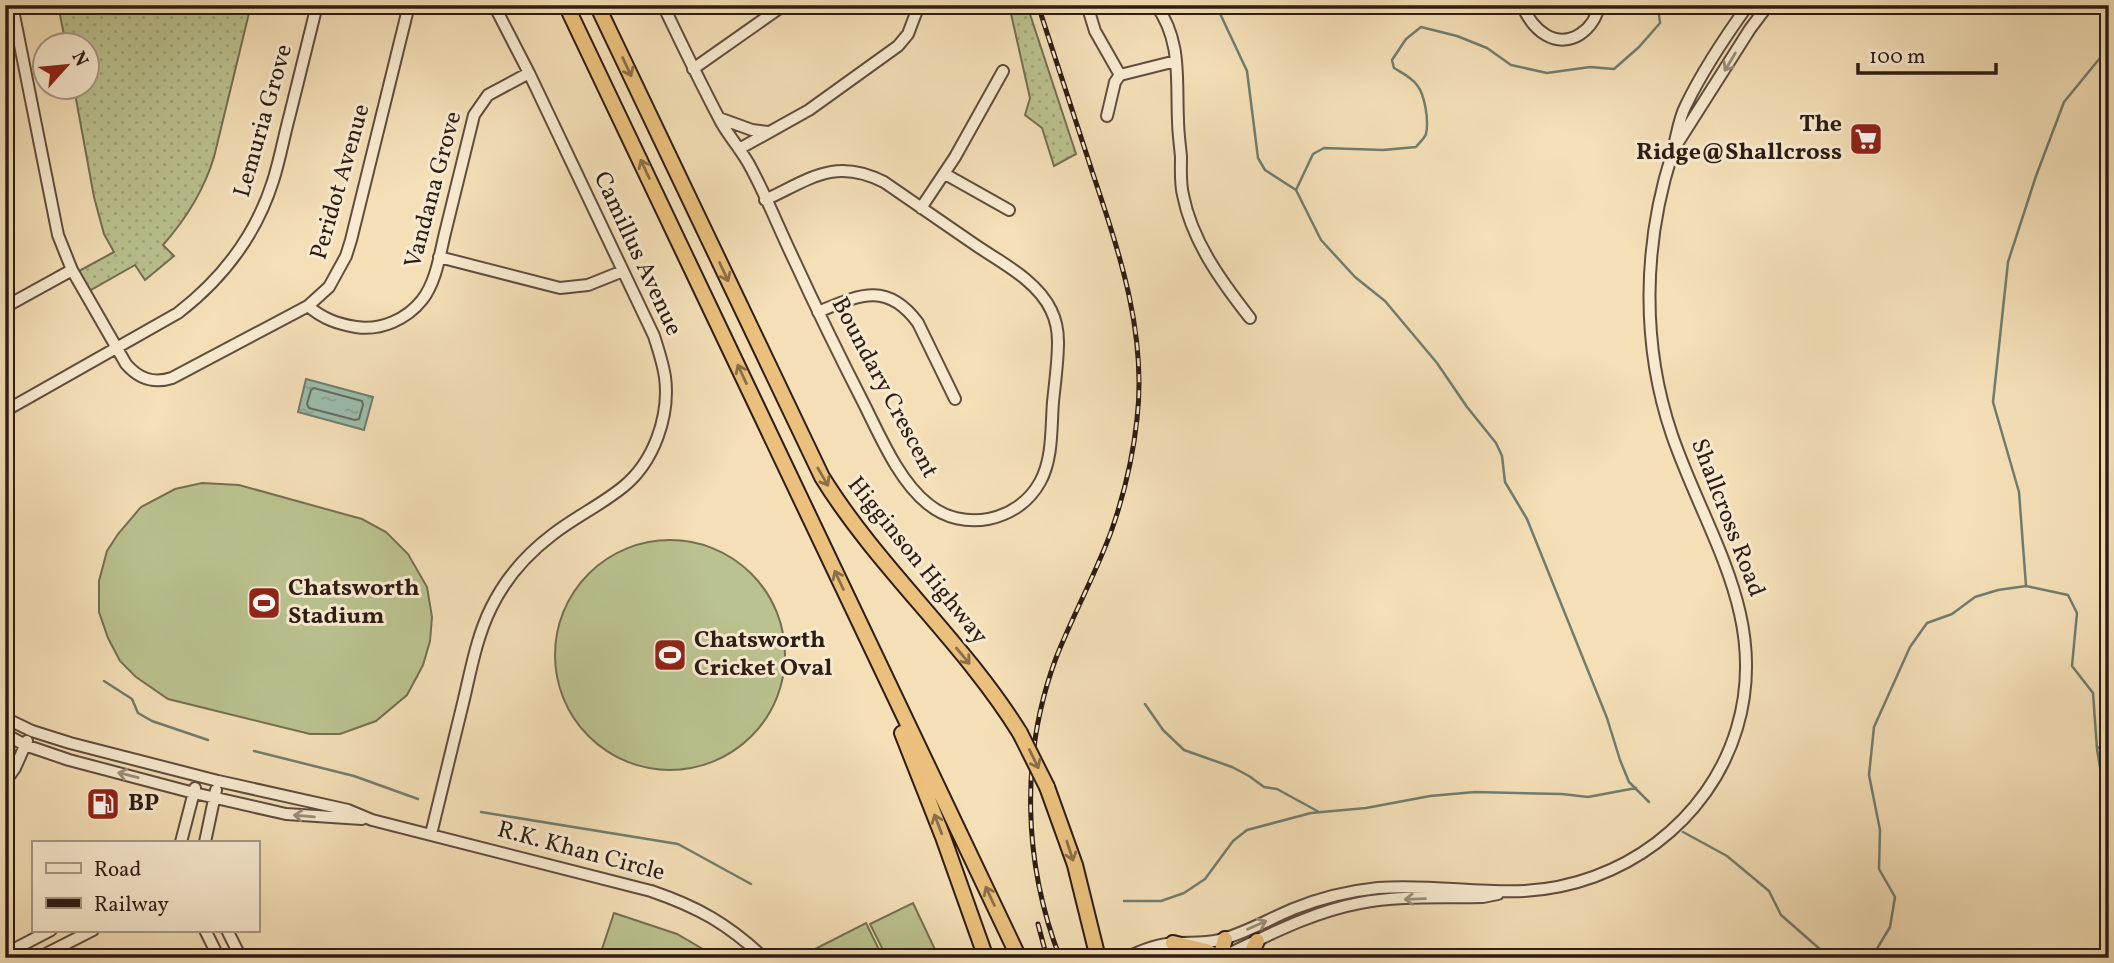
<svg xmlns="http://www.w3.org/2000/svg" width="2114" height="963" viewBox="0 0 2114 963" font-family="Vollkorn,serif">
<defs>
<pattern id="grass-dots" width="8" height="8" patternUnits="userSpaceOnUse" patternTransform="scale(1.75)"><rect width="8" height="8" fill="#bac28f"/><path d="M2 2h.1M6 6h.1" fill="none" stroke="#a0a67a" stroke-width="1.8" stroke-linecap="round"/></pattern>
<pattern id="water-ripples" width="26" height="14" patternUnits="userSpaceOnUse" patternTransform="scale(1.75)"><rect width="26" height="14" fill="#9cbdab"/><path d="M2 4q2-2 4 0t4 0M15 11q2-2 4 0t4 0" fill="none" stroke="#87a292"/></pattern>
</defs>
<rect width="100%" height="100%" fill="#f4dfb7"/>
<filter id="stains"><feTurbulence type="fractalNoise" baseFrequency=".00286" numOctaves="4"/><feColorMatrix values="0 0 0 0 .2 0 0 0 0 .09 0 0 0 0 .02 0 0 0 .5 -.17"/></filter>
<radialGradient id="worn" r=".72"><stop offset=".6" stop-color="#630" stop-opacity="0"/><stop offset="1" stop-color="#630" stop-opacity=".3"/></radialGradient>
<path fill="url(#grass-dots)" stroke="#746f52" stroke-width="2" d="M58,5H251L214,157C204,190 186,219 163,245L174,256L145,280L135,265L89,291L79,271L114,252L104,234L94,197L74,88H88V46L66,45Z
M1009,5H1027L1076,154L1054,166L1042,128L1025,115L1030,98Z
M5,734L25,745L5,782Z"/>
<path fill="#bac28f" stroke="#746f52" stroke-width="2" d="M202,483L239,485L362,519L386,532L408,554L427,587L432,617L430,641L423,665L407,695L376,721L340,734H310L168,699L136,677L120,661L108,638L99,612V581L107,551L118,534L141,507L175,489Z
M555 655a115 115 0 1 1 230 0a115 115 0 1 1-230 0Z
M913,903L939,958H887L870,924Z
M614,913L677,934L718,958H599Z
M866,923L883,958H817L813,950Z"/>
<path fill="url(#water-ripples)" stroke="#707d6f" stroke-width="2" d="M306,379L373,397L364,430L298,412Z"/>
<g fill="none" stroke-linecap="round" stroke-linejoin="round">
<path stroke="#646c60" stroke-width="2" d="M314,388L362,401L363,405L359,419L355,420L309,408L307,404L311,390Z"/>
<path stroke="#707d6f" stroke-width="2.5" d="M1216,5L1247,71L1258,158L1265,170L1296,190L1321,240L1355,277L1385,301L1437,363L1467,407L1496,443L1502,456L1505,482L1527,519L1607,718L1620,760L1629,782L1649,802
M1296,190L1313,154L1324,148L1383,150L1416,147C1419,143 1424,139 1426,134C1429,121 1425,95 1417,85C1411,77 1402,73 1394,68L1392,60L1406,39L1421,27L1457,36L1487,48L1511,65L1547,73L1590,67L1614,69L1639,47L1660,23L1658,5
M2026,586L2019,492L1993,402L2008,262L2036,176L2064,102L2109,47
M104,681L132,699L138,713L152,721L208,740
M1145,704L1163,730L1184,750L1232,767L1249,776L1264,787L1277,789L1319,812
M2098,748L2109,740
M254,751L354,776L418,799
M481,812L678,844L751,884
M1683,832L1727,856L1769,891L1781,915L1830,958
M1124,901H1161L1184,893L1205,879L1233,841L1247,830L1311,813L1366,808L1430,796L1475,792L1562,794L1588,797L1636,788
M1866,958L1875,952L1890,927L1895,897L1879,869L1880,830L1869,775L1874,727L1910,647L1927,623L1952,614L1975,597L1998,590L2026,586L2068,595L2077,613L2072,666L2093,693L2097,749L2104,791L2109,883"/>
<defs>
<path id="minor" d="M12,5L58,235L72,270L126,364C139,379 153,384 172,378L308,306L329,287L346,256L351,240L409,5
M663,5C682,45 701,84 721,122C730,138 743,152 751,168C767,198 780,231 795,262C817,310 840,357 864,404C880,436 899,481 928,504C963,533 1018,522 1040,482C1053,459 1051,427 1053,402C1055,382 1058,362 1058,342C1058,332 1056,320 1051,310C1037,280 1000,262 974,244C944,223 914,203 884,182C835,157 810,179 765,200
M1087,5L1095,31L1120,75L1176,61
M1156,5C1182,41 1176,78 1178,120C1178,132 1180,145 1181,157C1181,170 1180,183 1183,195C1192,241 1221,281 1250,318
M1522,5C1527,17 1534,28 1546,35C1570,49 1595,29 1599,5
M693,69L784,5
M1107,116L1115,82L1120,75
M719,118L752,130L768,132
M1677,144L1750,29L1768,5
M739,149L809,110L898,46L908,34L919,5
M945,174L1009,210
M921,208L955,157L1003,71
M439,257L560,288L588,285L623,271
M308,306C323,319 338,324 356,327C381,331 407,319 422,300C437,281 440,252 446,229C455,191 465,153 474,115L488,95L529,73
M5,307L72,270
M818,312C859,295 887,281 918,323L955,399
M5,411L178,313C222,279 256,235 273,181C280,159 284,136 290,114C299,78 308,41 317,5
M5,718L32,731L70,743L218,781L348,810L372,820L651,891C698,907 728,924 764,958
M5,734L25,745L69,760L194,793L286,814L362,819
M5,782L15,768L27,741
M431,834C442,789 453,744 464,699C471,669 477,636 491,608C505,579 527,554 552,535C575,517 601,505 623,487C654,462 670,416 665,377C663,363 658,349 654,336L529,73L494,5
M181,842L195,788
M205,842L216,790
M205,930L219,958
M227,930L241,958
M5,954L51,930
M38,958L93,930
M1126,958C1142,950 1157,944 1175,943C1189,942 1204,944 1219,940C1244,934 1269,919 1293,909C1320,898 1349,891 1378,888C1427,884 1476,893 1524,891C1621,886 1709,822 1737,728C1770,618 1706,534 1672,435C1641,344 1643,245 1672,154C1677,137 1678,120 1686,105C1703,70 1725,37 1748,5
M1220,958C1265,937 1311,912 1360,903C1399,895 1442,898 1483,897L1498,894"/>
<path id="highway" d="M566,5L1019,958
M597,5L822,477C879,569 963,641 1020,733
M902,733L943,837L986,958
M1047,787L1075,865L1098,958
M1173,943L1206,951L1219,958
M1220,958L1225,939
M1249,958L1257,941"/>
</defs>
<use href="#minor" stroke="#5f4d3d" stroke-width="14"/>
<use href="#highway" stroke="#2d1c14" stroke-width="18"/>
<use href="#minor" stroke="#f8ead0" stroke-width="10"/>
<use href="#highway" stroke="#eac07c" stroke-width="14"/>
<defs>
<path id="rail" d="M1038,5C1056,61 1074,116 1092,171C1119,252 1147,332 1137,419C1133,457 1124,495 1111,532C1095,575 1073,615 1056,658C1020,755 1023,862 1060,958
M1038,924L1047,958"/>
</defs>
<use href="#rail" stroke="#2d1c14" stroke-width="5"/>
<use href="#rail" stroke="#f8ead0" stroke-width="2.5" stroke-dasharray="8" stroke-linecap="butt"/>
<defs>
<path id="highway-bridge" d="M1020,733L1047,787"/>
</defs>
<use href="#highway-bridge" stroke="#2d1c14" stroke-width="18" stroke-linecap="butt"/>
<use href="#highway-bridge" stroke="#eac07c" stroke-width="14"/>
</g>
<defs><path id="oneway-shaft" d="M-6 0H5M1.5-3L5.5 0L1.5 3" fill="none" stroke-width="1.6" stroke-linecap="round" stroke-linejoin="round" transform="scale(1.75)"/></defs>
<g stroke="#9d8d7b">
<use href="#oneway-shaft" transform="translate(1730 62) rotate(121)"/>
<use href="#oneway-shaft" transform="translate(128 775) rotate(-166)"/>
<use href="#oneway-shaft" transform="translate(304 816) rotate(-175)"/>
<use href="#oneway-shaft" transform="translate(1415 899) rotate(178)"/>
<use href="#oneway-shaft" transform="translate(1257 925) rotate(-24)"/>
</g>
<g stroke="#8c6e48">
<use href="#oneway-shaft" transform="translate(627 67) rotate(65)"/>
<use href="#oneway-shaft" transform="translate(645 169) rotate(-115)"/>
<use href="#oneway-shaft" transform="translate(724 272) rotate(65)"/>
<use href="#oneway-shaft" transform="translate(742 374) rotate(-115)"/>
<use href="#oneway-shaft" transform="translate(823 477) rotate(60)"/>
<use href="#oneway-shaft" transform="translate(839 580) rotate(-115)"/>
<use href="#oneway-shaft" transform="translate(963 656) rotate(50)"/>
<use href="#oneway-shaft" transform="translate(1034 759) rotate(64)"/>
<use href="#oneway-shaft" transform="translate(938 824) rotate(-111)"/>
<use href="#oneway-shaft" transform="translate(1070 851) rotate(72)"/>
<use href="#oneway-shaft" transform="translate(990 896) rotate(-115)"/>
</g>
<defs>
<symbol id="supermarket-square" viewBox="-11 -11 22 22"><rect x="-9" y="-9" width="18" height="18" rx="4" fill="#8f2418" stroke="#f8ead0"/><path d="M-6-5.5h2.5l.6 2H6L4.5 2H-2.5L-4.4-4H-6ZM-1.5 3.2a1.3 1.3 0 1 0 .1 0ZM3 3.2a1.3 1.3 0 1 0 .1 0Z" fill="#fff"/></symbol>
<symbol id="stadium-square" viewBox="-11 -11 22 22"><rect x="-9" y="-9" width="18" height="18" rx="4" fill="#8f2418" stroke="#f8ead0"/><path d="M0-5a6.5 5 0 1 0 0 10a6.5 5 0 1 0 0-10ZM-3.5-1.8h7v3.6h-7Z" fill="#fff"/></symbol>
<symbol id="fuel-square" viewBox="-11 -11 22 22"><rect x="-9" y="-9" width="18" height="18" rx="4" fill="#8f2418" stroke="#f8ead0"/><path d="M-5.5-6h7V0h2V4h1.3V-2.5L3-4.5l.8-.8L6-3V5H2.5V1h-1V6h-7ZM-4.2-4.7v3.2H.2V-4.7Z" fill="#fff"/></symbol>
</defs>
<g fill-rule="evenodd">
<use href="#supermarket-square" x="1847" y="120" width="38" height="38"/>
<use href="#stadium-square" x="245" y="584" width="38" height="38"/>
<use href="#stadium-square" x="651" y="636" width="38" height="38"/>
<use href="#fuel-square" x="84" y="785" width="38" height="38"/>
</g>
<g text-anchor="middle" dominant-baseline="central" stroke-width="6" stroke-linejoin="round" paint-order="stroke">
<g font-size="24" fill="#2d1c14" stroke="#f8ead0">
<text transform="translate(264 121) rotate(-74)">Lemuria Grove</text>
<text transform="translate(341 182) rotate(-74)">Peridot Avenue</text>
<text transform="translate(434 190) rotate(-75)">Vandana Grove</text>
<text transform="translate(637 254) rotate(65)">Camillus Avenue</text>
<text transform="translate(884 388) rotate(62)">Boundary Crescent</text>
<text transform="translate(1727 518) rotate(69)">Shallcross Road</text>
<text transform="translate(917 561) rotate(51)">Higginson Highway</text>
<text transform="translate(581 852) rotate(15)">R.K. Khan Circle</text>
</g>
<g font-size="24" font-weight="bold" fill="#2d1c14" stroke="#f8ead0" text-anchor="start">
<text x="1842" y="125" text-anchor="end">The<tspan x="1842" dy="28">Ridge@Shallcross</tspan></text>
<text x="288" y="589">Chatsworth<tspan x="288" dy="28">Stadium</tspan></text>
<text x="694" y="641">Chatsworth<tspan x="694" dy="28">Cricket Oval</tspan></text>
<text x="128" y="804">BP</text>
</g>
</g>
<rect width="2114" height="963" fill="none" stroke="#f4dfb7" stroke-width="28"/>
<rect x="7" y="7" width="2100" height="949" fill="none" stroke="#2d1c14" stroke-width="3.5"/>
<rect x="14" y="14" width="2086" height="935" fill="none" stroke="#2d1c14" stroke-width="2"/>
<rect x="32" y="841" width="228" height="91" fill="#f8ead0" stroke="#a79885" stroke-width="2"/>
<rect x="46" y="863" width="35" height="10" fill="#f8ead0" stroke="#a79885" stroke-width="2"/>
<text x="94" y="876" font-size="21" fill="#2d1c14">Road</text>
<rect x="46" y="898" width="35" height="10" fill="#2d1c14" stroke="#a79885" stroke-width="2"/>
<text x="94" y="911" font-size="21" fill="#2d1c14">Railway</text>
<g transform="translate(66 66) rotate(63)"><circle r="33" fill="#f8ead0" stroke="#a79885" stroke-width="2"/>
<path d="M0-5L12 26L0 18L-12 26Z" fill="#8f2418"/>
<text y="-10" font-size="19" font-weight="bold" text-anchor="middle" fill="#2d1c14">N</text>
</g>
<path d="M1858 63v10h138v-10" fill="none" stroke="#2d1c14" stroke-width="3.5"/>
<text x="1869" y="63" font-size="21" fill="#2d1c14" stroke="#f8ead0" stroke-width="5" paint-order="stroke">100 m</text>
<rect width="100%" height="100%" filter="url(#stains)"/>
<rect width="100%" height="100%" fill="url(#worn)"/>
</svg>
